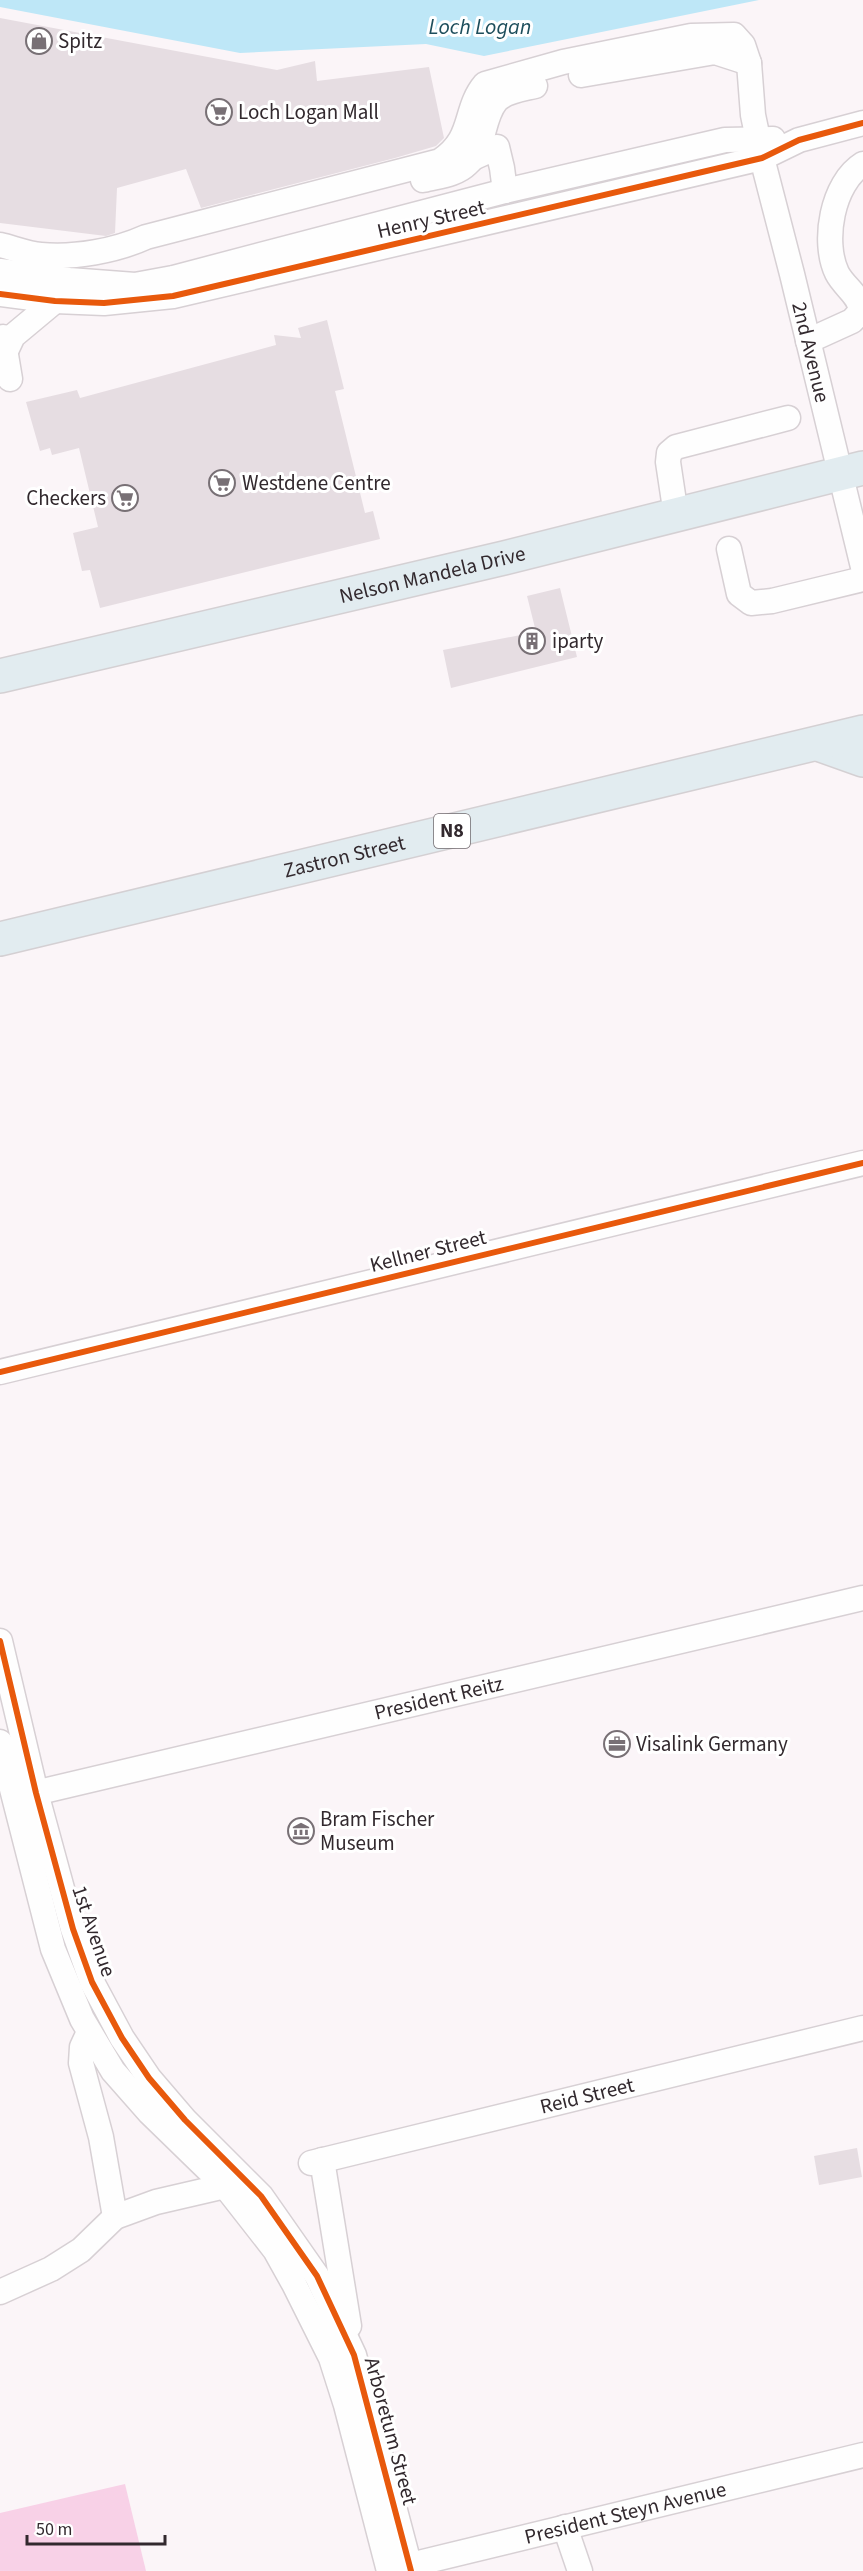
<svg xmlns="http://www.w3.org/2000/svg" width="863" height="2571" viewBox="0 0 863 2571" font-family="'Source Sans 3',sans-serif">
<rect width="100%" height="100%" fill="#fbf5f8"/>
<path fill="#f8d1e7" d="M125,2484L146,2571H0V2513Z"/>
<path fill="#bee7f7" d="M0,0H759L484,56L426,44L240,53L0,7Z"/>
<path fill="#e6dde2" d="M0,18L277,70L315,61L317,81L429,67L444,138L436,146L395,158L201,208L186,169L117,188L115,233L106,236L0,223Z
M327,320L344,389L335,391L365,513L373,511L380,539L100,608L90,570L82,571L73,533L98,527L79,448L52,455L50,448L40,451L26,402L77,390L80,398L276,345L274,335L301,338L298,328Z
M560,588L577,657L451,688L443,650L536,632L527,596Z
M857,2148L862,2177L819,2185L814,2156Z"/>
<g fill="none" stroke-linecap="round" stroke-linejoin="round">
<defs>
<g id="minor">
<path d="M581,75L715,52L749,63"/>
<path d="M475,157L497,147L502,168L505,191"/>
<path d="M423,180C438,176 456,175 467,164C486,148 481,119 496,101C505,91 523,89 535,86"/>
<path id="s1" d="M0,245C13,248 28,254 41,255C75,258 115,251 146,237L440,161C475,138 463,110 485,84L563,62L691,36L734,35L743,45L749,63L753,115L762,158L792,274L863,567"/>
<path d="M0,271L69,280L135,285L173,278L505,191L725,140L773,139"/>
<path d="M0,294L55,301L104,303L173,296L762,158L799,140L863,123"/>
<path d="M3,337L10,379"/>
<path d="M808,341L852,321L861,311C860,295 844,287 837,273C822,242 832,183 863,164"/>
<path d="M5,353L13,336L55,301"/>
<path d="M676,515L668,462L669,453L676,447L788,418"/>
<path d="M729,549L739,594L751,603L772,601L863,579"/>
<path d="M0,1372L863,1163"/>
<path d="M0,1641L36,1793L73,1929L92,1982L122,2038L149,2078L185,2120L261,2196L317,2276L354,2355L411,2571"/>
<path d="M0,1742L53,1949L82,2019L113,2071L150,2113L225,2186L275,2250L294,2284L331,2358L346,2405L389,2571"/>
<path id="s2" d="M22,1796L863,1598"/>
<path d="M89,2032L82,2047L81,2063L101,2137L115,2217"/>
<path d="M322,2160L349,2326"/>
<path id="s3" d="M311,2163L863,2028"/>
<path d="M0,2292L51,2269L81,2250L115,2217L156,2202L225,2186"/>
<path d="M565,2527L580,2571"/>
<path id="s4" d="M394,2569L863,2455"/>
</g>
<g id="highway">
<path id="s5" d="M0,676L504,558L863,468"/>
<path d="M818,744L863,760"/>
<path id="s6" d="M0,939L863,732"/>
</g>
</defs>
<use href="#minor" stroke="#d7d0d4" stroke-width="27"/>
<use href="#highway" stroke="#d4d0d3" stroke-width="36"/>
<use href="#minor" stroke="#fefefe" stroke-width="24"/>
<use href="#highway" stroke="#e2ecf0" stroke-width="33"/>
<defs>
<path id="cycleway" d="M0,294L55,301L104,303L173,296L762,158L799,140L863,123
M0,1372L863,1163
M0,1641L36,1793L73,1929L92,1982L122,2038L149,2078L185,2120L261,2196L317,2276L354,2355L411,2571"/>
</defs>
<use href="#cycleway" stroke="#fff" stroke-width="10"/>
<use href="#cycleway" stroke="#e8590c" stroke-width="6"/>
</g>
<defs>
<symbol id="shop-ring" viewBox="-11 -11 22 22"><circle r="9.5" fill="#fff" stroke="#787075" stroke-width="1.5"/><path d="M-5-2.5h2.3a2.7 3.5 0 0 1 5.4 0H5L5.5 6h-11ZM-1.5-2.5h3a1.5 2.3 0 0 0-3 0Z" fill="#787075"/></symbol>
<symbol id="supermarket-ring" viewBox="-11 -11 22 22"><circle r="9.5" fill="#fff" stroke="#787075" stroke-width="1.5"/><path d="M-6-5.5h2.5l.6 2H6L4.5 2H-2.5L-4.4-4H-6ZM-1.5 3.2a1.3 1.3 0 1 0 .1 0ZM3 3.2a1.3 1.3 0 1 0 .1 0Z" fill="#787075"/></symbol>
<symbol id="building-ring" viewBox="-11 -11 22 22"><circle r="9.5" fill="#fff" stroke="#787075" stroke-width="1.5"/><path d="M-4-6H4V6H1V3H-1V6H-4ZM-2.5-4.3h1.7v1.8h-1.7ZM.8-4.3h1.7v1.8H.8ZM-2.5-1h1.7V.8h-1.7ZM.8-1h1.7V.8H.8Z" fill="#787075"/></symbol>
<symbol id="office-ring" viewBox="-11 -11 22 22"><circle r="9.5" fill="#fff" stroke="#787075" stroke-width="1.5"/><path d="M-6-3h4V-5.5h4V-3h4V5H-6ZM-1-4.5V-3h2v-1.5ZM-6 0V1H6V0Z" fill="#787075"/></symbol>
<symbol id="museum-ring" viewBox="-11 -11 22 22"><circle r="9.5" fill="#fff" stroke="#787075" stroke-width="1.5"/><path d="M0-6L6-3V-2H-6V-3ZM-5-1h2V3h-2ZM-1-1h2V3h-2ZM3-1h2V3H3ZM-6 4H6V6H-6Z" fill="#787075"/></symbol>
</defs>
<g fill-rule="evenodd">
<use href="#shop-ring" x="24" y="26" width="30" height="30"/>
<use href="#supermarket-ring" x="204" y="97" width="30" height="30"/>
<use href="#supermarket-ring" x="207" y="468" width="30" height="30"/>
<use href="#supermarket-ring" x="110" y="483" width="30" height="30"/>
<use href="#building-ring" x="517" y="626" width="30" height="30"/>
<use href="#office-ring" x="602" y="1729" width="30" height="30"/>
<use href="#museum-ring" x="286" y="1816" width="30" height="30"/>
</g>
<g text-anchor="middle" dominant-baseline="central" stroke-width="6" stroke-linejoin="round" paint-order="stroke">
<rect fill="#fff" stroke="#70696d" stroke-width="1.5" x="434" y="814" width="36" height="34" rx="4.5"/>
<g font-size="20" font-weight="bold" fill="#32292e">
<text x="452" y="831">N8</text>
</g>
<g font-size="21" fill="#32292e" stroke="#fff" text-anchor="start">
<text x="58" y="41">Spitz</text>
<text x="238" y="112">Loch Logan Mall</text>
<text x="242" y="483">Westdene Centre</text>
<text x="106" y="498" text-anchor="end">Checkers</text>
<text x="552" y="641">iparty</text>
<text x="636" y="1744">Visalink Germany</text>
<text x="320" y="1819">Bram Fischer<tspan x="320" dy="24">Museum</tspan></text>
</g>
<g font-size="21" fill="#32292e" stroke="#fff">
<text transform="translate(431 219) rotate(-13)">Henry Street</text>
<text stroke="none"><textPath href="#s1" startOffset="1128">2nd Avenue</textPath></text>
<text stroke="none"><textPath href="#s5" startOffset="444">Nelson Mandela Drive</textPath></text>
<text stroke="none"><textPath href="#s6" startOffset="354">Zastron Street</textPath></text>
<text transform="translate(428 1251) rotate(-14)">Kellner Street</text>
<text stroke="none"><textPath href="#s2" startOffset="428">President Reitz</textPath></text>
<text transform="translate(94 1931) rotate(71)">1st Avenue</text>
<text stroke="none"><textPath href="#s3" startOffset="284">Reid Street</textPath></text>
<text transform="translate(391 2431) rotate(75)">Arboretum Street</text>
<text stroke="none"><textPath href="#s4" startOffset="238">President Steyn Avenue</textPath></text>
</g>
<g font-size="22" font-style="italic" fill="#1d4e5c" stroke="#fff">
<text x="480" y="27">Loch Logan</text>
</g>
</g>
<path d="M27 2535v9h138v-9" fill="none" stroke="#32292e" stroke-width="3"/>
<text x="36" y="2535" font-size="18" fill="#32292e" stroke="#ffffff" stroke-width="4.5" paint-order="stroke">50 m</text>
</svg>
